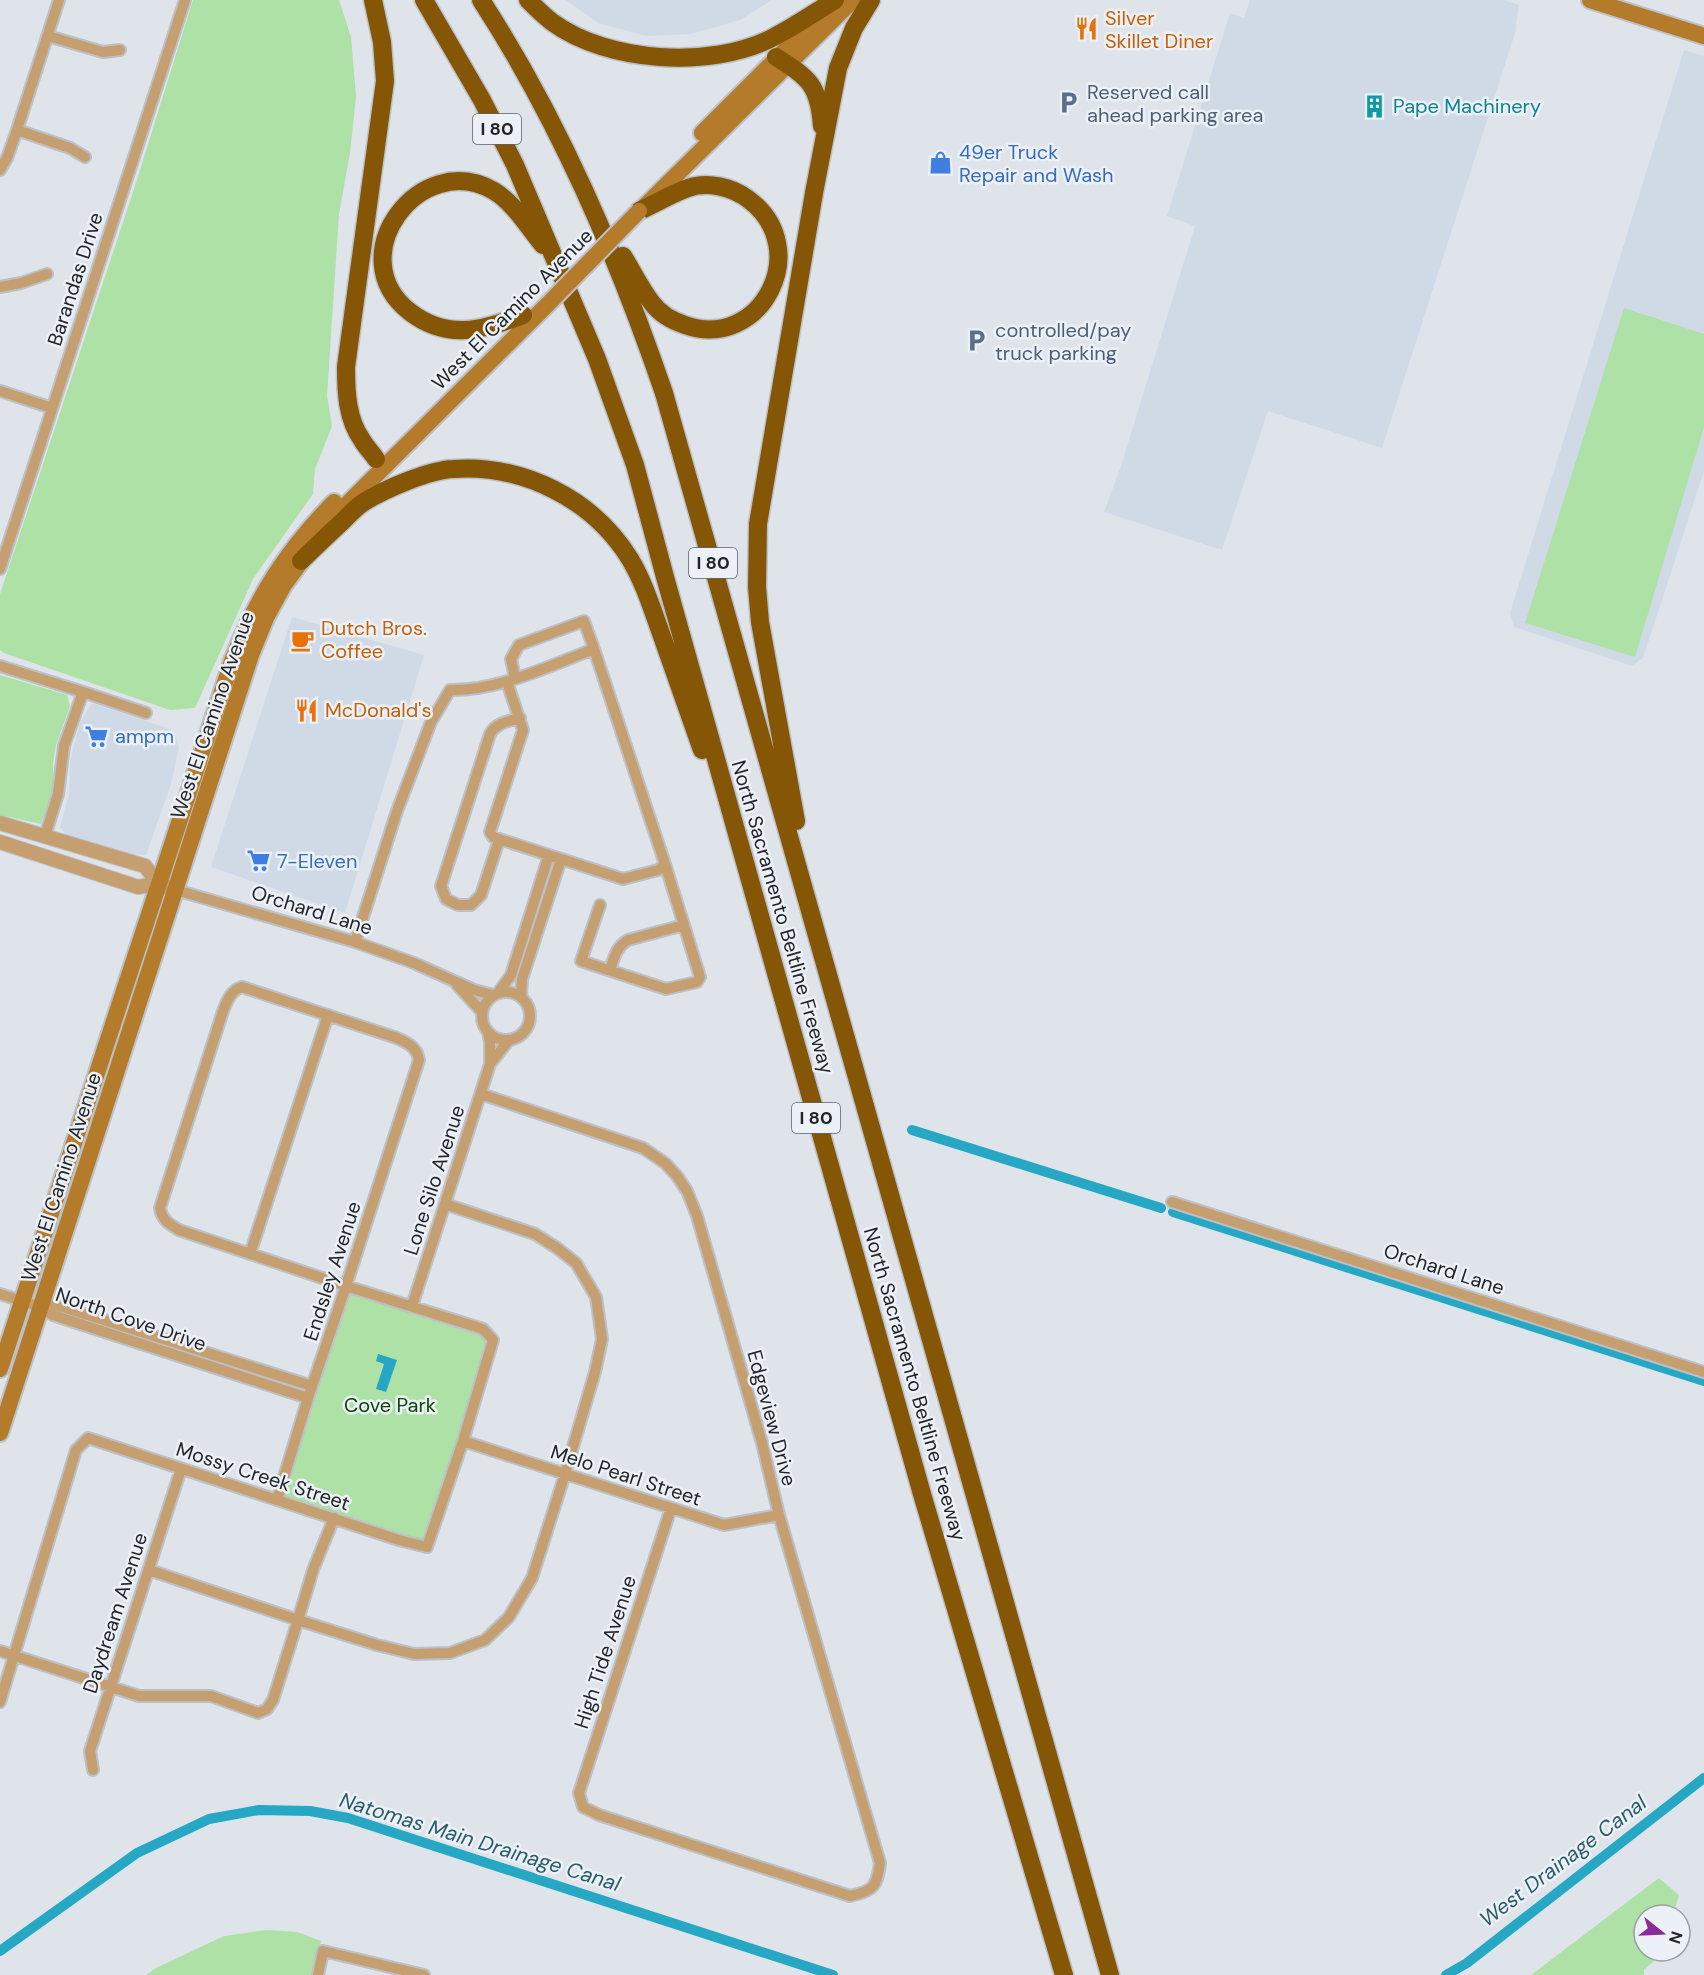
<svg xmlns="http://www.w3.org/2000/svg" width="1704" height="1975" viewBox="0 0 1704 1975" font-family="'DM Sans',sans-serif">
<rect width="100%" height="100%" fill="#dee4ea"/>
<path fill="#cfdae6" d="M566,0H772L740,20L691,34L646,36L598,23Z
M1250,0H1503L1519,5L1515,33L1382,448L1268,411L1222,550L1104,512L1120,469L1195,226L1167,216L1230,13L1244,18Z
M1684,50L1704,56V471L1643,658L1632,666L1514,627L1510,613Z
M292,617L424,655L345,913L211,867Z
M92,703L170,729L175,733L179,747L171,784L146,855L113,854L67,836L60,827L69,794L70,762L80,722Z"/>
<path fill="#aee1a6" d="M193,0H339L351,37L356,96L350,153L339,214L327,396L332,426L315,469L313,494L253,579L195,708L170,710L4,653L0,650V594L134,189Z
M1624,308L1704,334V427L1635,657L1525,623Z
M0,675L67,695L70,706L56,745L53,763L54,790L41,824L0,815Z
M346,1286L493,1340L427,1547L277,1500Z
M1659,1878L1679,1895L1673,1915H1644V1951H1661L1659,1956L1644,1970V1975H1531Z
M266,1930L297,1932L321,1941L311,1975H146L156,1968L224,1936Z"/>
<path fill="#26a8c5" d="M378,1354L397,1360L386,1392L376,1389L384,1364L376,1361Z"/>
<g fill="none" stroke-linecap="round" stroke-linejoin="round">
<path stroke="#26a8c5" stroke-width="10" d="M912,1130L1161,1208
M1173,1212L1704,1381
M0,1951L137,1853L209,1819L259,1810L310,1811L348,1818L833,1975
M1446,1975L1467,1963L1704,1778"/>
<defs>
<path id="minor" d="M48,36L103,52L120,50
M17,130L70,148L85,157
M0,170L7,158L17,130L59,0
M0,287L21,283L47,274
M0,391L52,408
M0,569L185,0
M0,666L83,692
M515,678L511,659L519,645L584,621L594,649
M45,836L58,794L64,746L83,692L146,713
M499,840L481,895L471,905H458L446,899L441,886L490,734C496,723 508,721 520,718
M176,890L355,942L414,963L474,990L493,995
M600,905L581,961L666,989L697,982L700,977L665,864
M355,942L397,811L431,722L450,690C498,691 549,666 594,649L665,864L658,870L623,879L493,837L490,832L523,730L507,682
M610,970C614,958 616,947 628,940L684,925
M457,985L482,1012
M482 1016a24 24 0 1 1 48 0a24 24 0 1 1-48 0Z
M498,993L511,975L549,855
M521,997L522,979L561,859
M488,1032L490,1042V1064
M481,1094L643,1148L665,1163L677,1176L687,1191L697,1216L762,1443L779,1515L880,1863C877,1886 874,1891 850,1896L599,1815L583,1807L579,1793L671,1508
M1172,1202L1704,1372
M250,1254L328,1015
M0,1294L41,1307L53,1315L74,1322L308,1398
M412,1306L490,1064L509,1040
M41,1307L56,1305L312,1386
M463,1441L724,1525L779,1515
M149,1570L298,1620L313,1570L334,1518
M0,1651L139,1696H211L258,1713L267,1709L273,1700L298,1620L377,1645L414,1654L450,1653L485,1640L509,1617L532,1578L565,1474L595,1372L602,1339L596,1297L576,1263L557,1248L535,1234L445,1204
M0,1702L76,1450L88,1438L399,1540L427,1547L463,1441L493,1340L483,1329L346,1286L179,1230C169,1224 162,1220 160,1208L223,1011C227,1001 231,990 242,987L397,1038C408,1043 417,1047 419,1060L346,1286L308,1398L277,1500
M93,1770L90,1751L181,1469
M318,1975L323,1951L424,1975"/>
<path id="tertiary" d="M0,823L145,866L158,884
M0,842L138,887L158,884L176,890"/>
<path id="secondary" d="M1590,0L1704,36
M702,133L819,16
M644,207L853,0
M0,1369L232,661C257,597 286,551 334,502
M0,1433L251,655L266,618L284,585L334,517L548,304"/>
<path id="motorway" d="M373,0L382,42L385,81L346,367C346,392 347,419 362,440C366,447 372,453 376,459
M424,0L482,100L515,165L597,359L635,465L665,577L922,1494L1064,1975
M481,0C560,122 617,256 664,393L1110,1975
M528,0C536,8 543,15 552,22C608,63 711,69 772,38C794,27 814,13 835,0
M776,57C809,78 819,85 822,126
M623,256C633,272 641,289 652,303C660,314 673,321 685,325C761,352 815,248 748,199C732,187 707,181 688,188C671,194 655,204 639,211
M523,315C483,330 448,341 410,312C339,257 420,148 494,191C514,203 528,227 543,245
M301,561C315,547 329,534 344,520C350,514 356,507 364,502C385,489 429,470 453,469C523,464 593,499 630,559C645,584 653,612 663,639C676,676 689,713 702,750
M796,821L760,622L757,587L758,524L814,193L838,68L854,28L871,0"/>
</defs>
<use href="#minor" stroke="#bcc1c7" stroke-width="14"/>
<use href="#tertiary" stroke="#bcc1c7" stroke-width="16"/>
<use href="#secondary" stroke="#bcc1c7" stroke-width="20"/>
<use href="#motorway" stroke="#bcc1c7" stroke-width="21"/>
<use href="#minor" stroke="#c59f6f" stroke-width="10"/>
<use href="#tertiary" stroke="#c59f6f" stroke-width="14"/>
<use href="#secondary" stroke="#b47c2a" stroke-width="16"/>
<use href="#motorway" stroke="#855605" stroke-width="18"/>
<defs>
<path id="secondary-bridge" d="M548,304L639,211"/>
</defs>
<use href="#secondary-bridge" stroke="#bcc1c7" stroke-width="20" stroke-linecap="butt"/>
<use href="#secondary-bridge" stroke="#b47c2a" stroke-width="16"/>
</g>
<defs>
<symbol id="restaurant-bare" viewBox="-9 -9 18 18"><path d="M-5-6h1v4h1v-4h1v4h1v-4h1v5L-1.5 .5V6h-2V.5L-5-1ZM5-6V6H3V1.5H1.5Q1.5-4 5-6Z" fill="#e8710a" stroke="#ebf1f7" stroke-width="2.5" paint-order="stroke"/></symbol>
<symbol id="parking-bare" viewBox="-9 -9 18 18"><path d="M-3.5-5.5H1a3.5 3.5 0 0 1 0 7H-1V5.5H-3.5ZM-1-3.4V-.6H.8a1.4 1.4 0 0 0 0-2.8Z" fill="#5c6f8a" stroke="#ebf1f7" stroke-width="2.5" paint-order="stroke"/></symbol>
<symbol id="building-bare" viewBox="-9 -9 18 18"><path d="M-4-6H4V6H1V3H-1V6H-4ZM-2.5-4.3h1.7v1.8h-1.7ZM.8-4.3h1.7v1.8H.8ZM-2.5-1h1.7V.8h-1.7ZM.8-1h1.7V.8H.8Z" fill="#0f9aa8" stroke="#ebf1f7" stroke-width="2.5" paint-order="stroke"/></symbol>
<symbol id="shop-bare" viewBox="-9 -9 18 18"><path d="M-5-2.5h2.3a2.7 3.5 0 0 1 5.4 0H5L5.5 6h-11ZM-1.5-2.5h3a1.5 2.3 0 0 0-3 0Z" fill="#3f7fe0" stroke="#ebf1f7" stroke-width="2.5" paint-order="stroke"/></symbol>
<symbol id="cafe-bare" viewBox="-9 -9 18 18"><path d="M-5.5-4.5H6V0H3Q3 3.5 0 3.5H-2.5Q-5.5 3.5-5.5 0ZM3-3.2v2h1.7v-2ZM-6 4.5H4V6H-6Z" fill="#e8710a" stroke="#ebf1f7" stroke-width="2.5" paint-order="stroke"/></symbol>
<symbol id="supermarket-bare" viewBox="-9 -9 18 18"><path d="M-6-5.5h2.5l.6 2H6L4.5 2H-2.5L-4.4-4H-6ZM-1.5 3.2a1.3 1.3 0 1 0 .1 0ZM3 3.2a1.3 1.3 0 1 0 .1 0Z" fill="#3f7fe0" stroke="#ebf1f7" stroke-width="2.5" paint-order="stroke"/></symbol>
</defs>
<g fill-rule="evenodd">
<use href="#restaurant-bare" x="1070" y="12" width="33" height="33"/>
<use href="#parking-bare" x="1052" y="86" width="33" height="33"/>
<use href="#building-bare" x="1358" y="90" width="33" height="33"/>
<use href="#shop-bare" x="924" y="146" width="33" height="33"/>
<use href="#parking-bare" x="960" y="324" width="33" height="33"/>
<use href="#cafe-bare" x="286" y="624" width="33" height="33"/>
<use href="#restaurant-bare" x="290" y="694" width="33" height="33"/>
<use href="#supermarket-bare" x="80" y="720" width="33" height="33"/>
<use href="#supermarket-bare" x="242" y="844" width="33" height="33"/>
</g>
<g text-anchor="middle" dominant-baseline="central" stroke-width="5" stroke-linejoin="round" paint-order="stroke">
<g fill="#ebf1f7" stroke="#5e6265" stroke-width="1.5">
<rect x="473" y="114" width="48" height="30" rx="4.5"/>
<rect x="689" y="548" width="48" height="30" rx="4.5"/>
<rect x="792" y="1103" width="48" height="30" rx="4.5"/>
</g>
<g font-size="18" font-weight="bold" fill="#222427">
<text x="497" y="129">I 80</text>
<text x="713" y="563">I 80</text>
<text x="816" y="1118">I 80</text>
</g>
<g font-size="20" fill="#c56008" stroke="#ebf1f7" text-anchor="start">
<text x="1105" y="18">Silver<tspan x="1105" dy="23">Skillet Diner</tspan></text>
<text x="321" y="628">Dutch Bros.<tspan x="321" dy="23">Coffee</tspan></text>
<text x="325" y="710">McDonald's</text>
</g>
<g font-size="20" fill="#4e5e75" stroke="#ebf1f7" text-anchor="start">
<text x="1087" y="92">Reserved call<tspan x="1087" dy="23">ahead parking area</tspan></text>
<text x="995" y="330">controlled/pay<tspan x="995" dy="23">truck parking</tspan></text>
</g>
<g font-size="20" fill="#0d838f" stroke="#ebf1f7" text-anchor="start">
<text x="1393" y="106">Pape Machinery</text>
</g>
<g font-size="20" fill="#366cbe" stroke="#ebf1f7" text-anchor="start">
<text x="959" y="152">49er Truck<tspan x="959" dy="23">Repair and Wash</tspan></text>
<text x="115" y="736">ampm</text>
<text x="277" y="861">7-Eleven</text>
</g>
<g font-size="20" fill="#222427" stroke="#ebf1f7">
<text transform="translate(75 279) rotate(-72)">Barandas Drive</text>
<text transform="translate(512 309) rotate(-45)">West El Camino Avenue</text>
<text transform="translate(212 715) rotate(-71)">West El Camino Avenue</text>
<text transform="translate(312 910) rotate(17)">Orchard Lane</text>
<text transform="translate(783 917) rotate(74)">North Sacramento Beltline Freeway</text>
<text transform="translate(61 1177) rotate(-72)">West El Camino Avenue</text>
<text transform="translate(434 1180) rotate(-72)">Lone Silo Avenue</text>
<text transform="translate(1444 1269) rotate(18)">Orchard Lane</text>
<text transform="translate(332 1271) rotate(-72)">Endsley Avenue</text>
<text transform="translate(131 1319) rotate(19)">North Cove Drive</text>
<text transform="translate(915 1384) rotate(74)">North Sacramento Beltline Freeway</text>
<text transform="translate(772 1418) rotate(75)">Edgeview Drive</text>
<text transform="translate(626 1475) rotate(18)">Melo Pearl Street</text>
<text transform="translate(263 1476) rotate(18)">Mossy Creek Street</text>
<text transform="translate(115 1613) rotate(-72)">Daydream Avenue</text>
<text transform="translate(605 1652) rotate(-72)">High Tide Avenue</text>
</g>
<g font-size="20" fill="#094700" stroke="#ebf1f7">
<text x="390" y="1405">Cove Park</text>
</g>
<g font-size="21" font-style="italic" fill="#2a5c69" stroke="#ebf1f7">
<text transform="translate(480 1842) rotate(17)">Natomas Main Drainage Canal</text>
<text transform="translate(1563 1861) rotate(-37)">West Drainage Canal</text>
</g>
</g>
<g transform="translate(1662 1933) rotate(108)"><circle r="28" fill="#ebf1f7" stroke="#9b9fa4" stroke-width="1.5"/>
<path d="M0-4.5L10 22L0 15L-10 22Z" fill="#8b2b94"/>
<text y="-9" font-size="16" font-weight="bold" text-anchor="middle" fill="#222427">N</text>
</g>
</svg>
